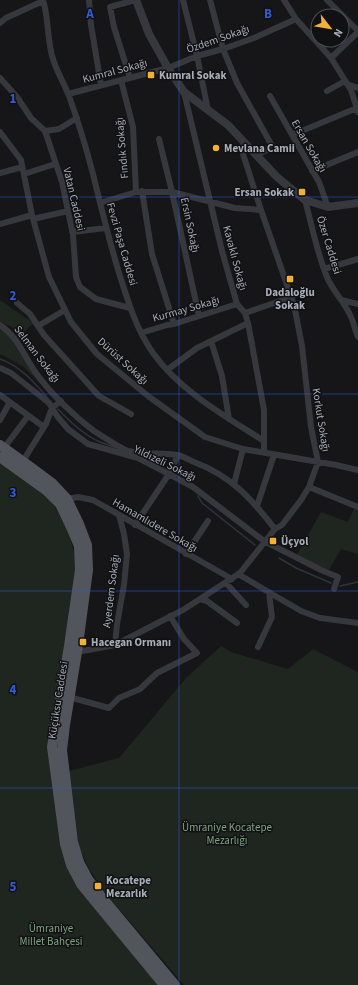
<svg xmlns="http://www.w3.org/2000/svg" width="358" height="985" viewBox="0 0 358 985" font-family="'Source Sans 3',sans-serif">
<rect width="100%" height="100%" fill="#161618"/>
<path fill="#1e261f" d="M0,300L33,323L19,337L13,328L0,321Z
M0,329L8,333L40,383L24,367L0,354Z
M0,458L50,497L68,531L78,566L49,743L59,826L161,985H0Z
M354,509L358,510V554L341,549L329,570L296,558L300,549L321,512L348,522Z
M221,646L231,652L288,669L313,649L358,672V985H184L107,895L89,869L79,847L69,771L119,758L186,678Z"/>
<g fill="none" stroke-linecap="round" stroke-linejoin="round">
<path stroke="#2c353c" stroke-width="1.5" d="M0,359C22,367 36,384 51,402
M58,409C70,422 84,435 100,442C105,444 110,445 115,448
M198,496L202,503L255,545
M279,558L296,568L331,583
M340,586L358,582"/>
<path stroke="#37383d" stroke-width="6" d="M43,0C49,19 47,41 53,59C57,72 64,83 69,96C78,121 86,147 93,174C101,207 109,240 119,273C128,301 136,329 153,353C180,391 225,416 264,441
M89,0L91,25L101,85
M183,0L197,56L208,110
M210,0L223,49L237,83L271,144C268,151 263,152 256,155
M284,0L296,19L331,58L351,90L358,112
M327,0L358,31
M0,23L6,18L43,1
M331,58L358,32
M0,78L17,97L31,118L45,131L62,182L73,235L76,277L80,287L96,299L130,308
M130,78L114,27L110,7L135,0
M121,80L133,127L136,192
M347,84L358,88
M327,91L345,81
M184,92L222,251L237,304L245,313L248,323L264,410V452
M68,94L168,68L197,56L223,49L254,38L296,19
M270,96L319,182L328,207
M45,131L59,129L77,118
M0,132L21,160L32,215L49,277L71,322L97,354L148,396L205,437L243,449L336,465L358,470
M292,135L357,108
M159,139L172,192L199,316
M312,171L358,152
M0,173L22,167
M24,174L55,164
M142,191L152,254L174,324
M305,200C312,226 317,253 327,277C333,292 345,302 351,317C354,323 355,331 358,337
M100,203L136,192H172L235,208L261,210
M33,219L68,211
M0,224L32,215
M72,232L106,228
M324,269L358,259
M341,300L358,304
M17,303L30,314L38,326
M65,310L38,326L44,335L99,396L131,414
M245,313L292,297
M0,325C19,338 23,355 36,373C50,393 74,416 94,431C102,436 120,448 128,451C144,455 161,452 177,455C183,456 189,460 194,462C231,476 251,498 275,529
M141,333L167,325L174,324L237,304
M211,341L222,376L229,419
M0,368L11,373L49,403L57,416L68,429L88,444L138,458L169,474L193,487L264,541L321,570L338,577L334,589
M167,370L197,348L248,323
M0,395L44,427
M0,420L10,402
M4,448L28,416
M23,461L46,424L52,408L61,401
M234,484L243,449
M309,487L358,507
M67,499L78,497L93,500L232,579
M257,506L274,455
M135,525L169,474L178,455
M186,554L208,521
M238,574L301,611L320,618L358,623
M226,583L246,605
M200,599L207,601L237,623
M115,645L117,624L124,585L127,554L124,534L119,515
M258,647L272,617L269,593
M77,652L115,645L183,610L240,573L275,529L282,525L301,500L309,487L318,462L311,427L302,346L294,305L261,210L243,154V141
M69,697L109,708L119,698L140,689L157,673L197,653L184,639L170,616"/>
<path stroke="#37383d" stroke-width="8" d="M136,0L149,34L168,68L184,92L228,125L277,177L305,200L328,207L358,203"/>
<path stroke="#53555c" stroke-width="10" d="M0,445L32,468L52,483L67,499L79,524L87,545L88,570L77,652L65,725L62,750L73,842L79,862L88,879L100,895L175,985
M0,457L47,491L60,504L71,527L79,546L80,570L69,646L52,747L65,844L71,865L81,884L94,900L164,985"/>
</g>
<path fill="none" stroke="#325cd3" stroke-width="1" stroke-opacity="0.55" d="M179,0V985M0,197H358M0,394H358M0,591H358M0,788H358"/>
<g fill="#f2b134" stroke="#111113" stroke-width="1.5">
<rect x="147" y="71" width="8" height="8" rx="2"/>
<circle cx="216" cy="148" r="4"/>
<rect x="298" y="188" width="8" height="8" rx="2"/>
<rect x="286" y="275" width="8" height="8" rx="2"/>
<rect x="269" y="537" width="8" height="8" rx="2"/>
<rect x="79" y="638" width="8" height="8" rx="2"/>
<rect x="94" y="882" width="8" height="8" rx="2"/>
</g>
<g text-anchor="middle" dominant-baseline="central" stroke-width="3" stroke-linejoin="round" paint-order="stroke">
<g font-size="11" fill="#a8adb8" stroke="#111113">
<text transform="translate(218 39) rotate(-19)">Özdem Sokağı</text>
<text transform="translate(115 71) rotate(-15)">Kumral Sokağı</text>
<text transform="translate(309 146) rotate(60)">Ersan Sokağı</text>
<text transform="translate(122 148) rotate(-95)">Fındık Sokağı</text>
<text transform="translate(74 199) rotate(77)">Vatan Caddesi</text>
<text transform="translate(190 225) rotate(78)">Ersin Sokağı</text>
<text transform="translate(122 244) rotate(74)">Fevzi Paşa Caddesi</text>
<text transform="translate(329 245) rotate(73)">Özer Caddesi</text>
<text transform="translate(235 258) rotate(75)">Kavaklı Sokağı</text>
<text transform="translate(186 309) rotate(-16)">Kurmay Sokağı</text>
<text transform="translate(37 354) rotate(53)">Selman Sokağı</text>
<text transform="translate(123 361) rotate(42)">Dürüst Sokağı</text>
<text transform="translate(321 420) rotate(81)">Korkut Sokağı</text>
<text transform="translate(165 463) rotate(26)">Yıldızeli Sokağı</text>
<text transform="translate(155 525) rotate(30)">Hamamlıdere Sokağı</text>
<text transform="translate(111 591) rotate(-83)">Ayerdem Sokağı</text>
<text transform="translate(58 700) rotate(-81)">Küçüksu Caddesi</text>
</g>
<g font-size="11" font-weight="bold" fill="#a8adb8" stroke="#111113" text-anchor="start">
<text x="159" y="75">Kumral Sokak</text>
<text x="224" y="148">Mevlana Camii</text>
<text x="294" y="192" text-anchor="end">Ersan Sokak</text>
<text x="290" y="292" text-anchor="middle">Dadaloğlu<tspan x="290" dy="13">Sokak</tspan></text>
<text x="281" y="541">Üçyol</text>
<text x="91" y="642">Hacegan Ormanı</text>
<text x="106" y="880">Kocatepe<tspan x="106" dy="13">Mezarlık</tspan></text>
</g>
<g font-size="11" fill="#7fa381" stroke="#111113">
<text x="227" y="827">Ümraniye Kocatepe<tspan x="227" dy="13">Mezarlığı</tspan></text>
<text x="51" y="928">Ümraniye<tspan x="51" dy="13">Millet Bahçesi</tspan></text>
</g>
</g>
<g font-size="13" text-anchor="middle" font-weight="bold" fill="#325cd3" stroke="#111113" stroke-width="3" stroke-linejoin="round" paint-order="stroke">
<text x="90" y="18">A</text>
<text x="268" y="18">B</text>
<text x="13" y="103">1</text>
<text x="13" y="300">2</text>
<text x="13" y="497">3</text>
<text x="13" y="694">4</text>
<text x="13" y="891">5</text>
</g>
<g transform="translate(330 28) rotate(121)"><circle r="19" fill="#111113" stroke="#4d4f55"/>
<path d="M0-3L7 15L0 10L-7 15Z" fill="#f2b134"/>
<text y="-6" font-size="11" font-weight="bold" text-anchor="middle" fill="#a8adb8">N</text>
</g>
</svg>
